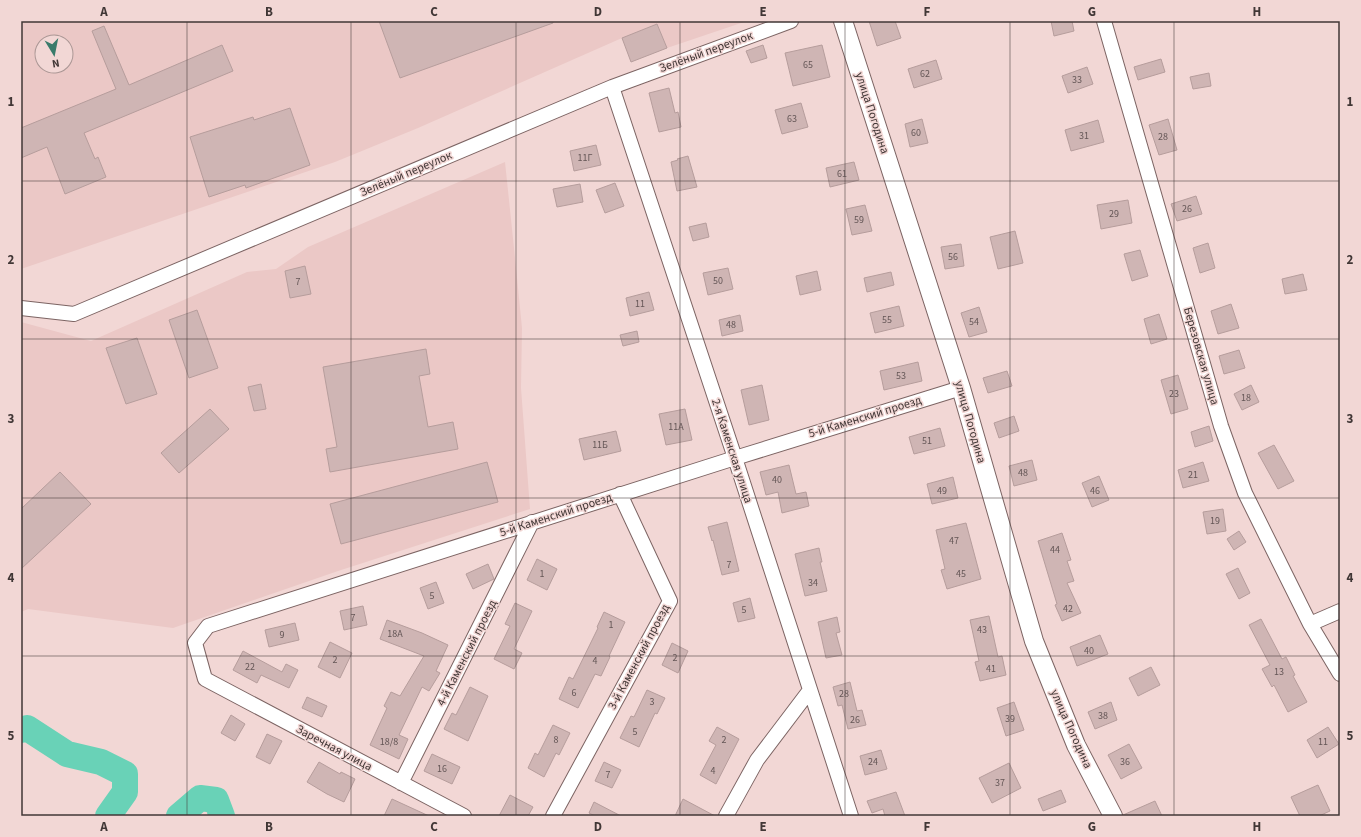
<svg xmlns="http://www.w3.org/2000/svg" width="1361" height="837" viewBox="0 0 1361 837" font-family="'Source Sans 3',sans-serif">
<rect width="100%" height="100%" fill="#f2d7d5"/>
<path fill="#ebc8c6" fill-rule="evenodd" d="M21,21H747L667,48L657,24L622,38L418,128L335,162L21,269ZM42,42H66V66H42Z
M505,162L514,248L522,328L521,388L530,509L338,571L173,628L28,609L21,612V322L91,341L247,272L276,269L308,247Z"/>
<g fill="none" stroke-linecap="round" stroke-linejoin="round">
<path stroke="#69d2b7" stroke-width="26" d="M21,730L27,728L67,754L101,762L125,774V792L108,816
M179,816L200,798L216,800L222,816"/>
</g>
<path fill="#cfb5b4" stroke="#b69d9c" d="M379,21H553V23L400,78Z
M869,21H895L901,38L877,46Z
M1051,21H1072L1074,31L1054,36Z
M657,24L667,48L631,62L622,38Z
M104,26L129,85L222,45L233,71L84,133L95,159L98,157L106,177L65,194L47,147L21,158V128L116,89L92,31Z
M763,45L767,58L751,63L746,51Z
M822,45L830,77L793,86L785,53Z
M1161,59L1165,72L1138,80L1134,67Z
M936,60L942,79L914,88L908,69Z
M1087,67L1093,84L1068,93L1062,76Z
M1209,73L1211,86L1193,89L1190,77Z
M669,88L675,113L678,112L681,127L659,132L649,93Z
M801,103L808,127L782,134L775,110Z
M290,108L310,165L246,188L245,185L209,197L190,137L253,117L254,120Z
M922,119L928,143L910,147L905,124Z
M1168,119L1177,150L1159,155L1149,125Z
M1098,120L1104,142L1071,151L1065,130Z
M596,145L601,165L574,171L570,151Z
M688,156L697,187L677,191L671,162L678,160L677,159Z
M854,162L859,180L830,187L826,168Z
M615,183L624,206L605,213L596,190Z
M580,184L583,202L557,207L553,189Z
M1196,196L1202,214L1177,221L1171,204Z
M1128,200L1132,223L1101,229L1097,205Z
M865,205L872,231L852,235L846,209Z
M706,223L709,237L693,241L689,227Z
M1015,231L1023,263L998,269L990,237Z
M1208,243L1215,268L1200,273L1193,248Z
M961,244L964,266L945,269L941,247Z
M1140,250L1148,276L1132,281L1124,254Z
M305,266L311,294L290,298L285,271Z
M728,268L733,289L708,295L703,273Z
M817,271L821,290L800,295L796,276Z
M891,272L894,285L867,292L864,278Z
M1303,274L1307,290L1285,294L1282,279Z
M649,292L654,310L630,316L626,298Z
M1231,304L1239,328L1218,334L1211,311Z
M899,306L904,326L875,333L870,313Z
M979,307L987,332L969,337L961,313Z
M197,310L218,368L189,378L169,320Z
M1159,314L1167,339L1151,344L1144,319Z
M740,315L743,331L722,336L719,320Z
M637,331L639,342L623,346L620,335Z
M137,338L157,394L126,404L106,348Z
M426,349L430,374L419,376L428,427L453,422L458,449L330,472L326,449L337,447L323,367Z
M1239,350L1245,368L1224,374L1219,356Z
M918,362L922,381L884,390L880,371Z
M1007,371L1012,386L988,393L983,378Z
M1178,375L1188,409L1171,414L1161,380Z
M261,384L266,409L254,411L248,387Z
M762,385L769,420L749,425L741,390Z
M1251,385L1259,402L1242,410L1234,394Z
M210,409L229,429L179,473L161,453Z
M685,409L692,440L666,445L659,414Z
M1014,416L1019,431L999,438L994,423Z
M1209,426L1213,441L1195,447L1191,432Z
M940,428L945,446L914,454L909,437Z
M616,431L621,451L584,460L579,439Z
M1274,445L1294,481L1278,489L1258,453Z
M1032,460L1037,480L1014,486L1009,466Z
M487,462L498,502L341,544L330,504Z
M1203,462L1209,481L1183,488L1178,470Z
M789,465L796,494L806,492L809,506L782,513L778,492L766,495L760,472Z
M60,472L91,504L21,569V509Z
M1099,476L1109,500L1092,507L1082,483Z
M953,477L958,498L932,504L927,484Z
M1223,509L1226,531L1207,534L1203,512Z
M727,522L739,571L722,575L713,540L712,541L708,527Z
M966,523L981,579L947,589L941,570L945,569L936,530Z
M1239,531L1246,542L1234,550L1227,539Z
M1062,533L1071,560L1067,561L1074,581L1067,583L1081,613L1062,621L1055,605L1057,604L1038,541Z
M819,548L822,562H820L827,591L805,596L795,554Z
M537,559L557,569L547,590L527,580Z
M488,564L494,579L473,589L466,574Z
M1238,568L1250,593L1239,599L1226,574Z
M436,582L444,603L428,609L420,588Z
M750,598L755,618L738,622L733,603Z
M515,603L532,611L514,649L522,653L514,669L494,659L510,626L505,624Z
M363,606L367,625L344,630L340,611Z
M604,612L625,622L609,656L610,657L601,676L595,674L578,708L559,699L569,677L573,679L598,628L597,627Z
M989,616L998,657L1002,656L1006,675L980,681L975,662L979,661L970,620Z
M837,617L840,632L836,633L842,655L826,658L818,622Z
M1261,619L1282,659L1286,657L1295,675L1293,676L1307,702L1288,712L1274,685L1272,687L1262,669L1270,665L1249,625Z
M387,620L422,633L448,645L436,671L440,673L429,691L422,687L399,735L408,739L399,759L370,745L387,708L384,706L391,692L400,696L424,656L380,639Z
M295,623L299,640L269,647L265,630Z
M1100,635L1108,654L1077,666L1070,647Z
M330,642L352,653L340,678L318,667Z
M672,643L688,651L678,673L662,665Z
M243,651L282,672L286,664L298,670L289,688L261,675L257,683L233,670Z
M1151,667L1160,685L1138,696L1129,678Z
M850,682L857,711L862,710L866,725L848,729L842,705L838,706L833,687Z
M470,687L488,696L468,741L444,729L452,713L456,715Z
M647,690L665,698L657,714L655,713L639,747L620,738L631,716L634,717Z
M307,697L327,706L322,717L302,708Z
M1014,702L1024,730L1006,736L997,708Z
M1111,702L1117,720L1095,729L1088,712Z
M231,715L245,724L235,741L221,733Z
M553,725L570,733L559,755L556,753L544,777L528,768L535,753L538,755Z
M717,727L739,739L716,784L700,775L716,745L709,741Z
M1328,727L1339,744L1317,758L1307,740Z
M267,734L282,741L270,764L256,757Z
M1129,744L1142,768L1121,779L1108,755Z
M881,750L887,769L865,775L860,756Z
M432,754L460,767L452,784L424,771Z
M319,762L340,774L341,772L355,779L344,802L327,794L307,782Z
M604,762L621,770L612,788L595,781Z
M1009,763L1021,788L992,803L979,778Z
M1318,785L1330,811L1319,816H1300L1291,797Z
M1061,790L1066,802L1043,811L1038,799Z
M896,792L905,816H885L883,809L872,813L867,801Z
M510,795L533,807L528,816H499Z
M392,799L429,816H384Z
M683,799L715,816H675Z
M1155,801L1162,816H1123V815Z
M594,802L621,816H595L589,813Z"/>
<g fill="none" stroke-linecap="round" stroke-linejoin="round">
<defs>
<path id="minor" d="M1104,21L1221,426L1245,493L1310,624L1340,674
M612,87L735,458L851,816
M21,308L74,314L612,87L791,21
M1310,624L1340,611
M401,783L532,522
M464,816L205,679L195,643L208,626L735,458L961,388
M553,816L670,601L620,494
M726,816L757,760L810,690"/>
<path id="tertiary" d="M843,21L961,388L1034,641L1076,745L1113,816"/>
</defs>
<use href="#minor" stroke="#7c6463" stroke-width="16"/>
<use href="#tertiary" stroke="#7c6463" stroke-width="20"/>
<use href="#minor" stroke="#fff" stroke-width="14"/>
<use href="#tertiary" stroke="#fff" stroke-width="18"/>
</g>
<path fill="none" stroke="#413736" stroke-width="1" stroke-opacity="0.55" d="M187,21V816M351,21V816M516,21V816M680,21V816M845,21V816M1010,21V816M1174,21V816M21,181H1340M21,339H1340M21,498H1340M21,656H1340"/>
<g text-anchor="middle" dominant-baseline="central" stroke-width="3" stroke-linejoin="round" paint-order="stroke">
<g font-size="10" fill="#645656">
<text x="808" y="65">65</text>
<text x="925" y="74">62</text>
<text x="1077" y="80">33</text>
<text x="792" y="119">63</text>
<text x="916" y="133">60</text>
<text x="1084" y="136">31</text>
<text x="1163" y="137">28</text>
<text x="585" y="158">11Г</text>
<text x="842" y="174">61</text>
<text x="1187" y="209">26</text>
<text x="1114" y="214">29</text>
<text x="859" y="220">59</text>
<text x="953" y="257">56</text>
<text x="718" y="281">50</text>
<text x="298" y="282">7</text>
<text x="640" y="304">11</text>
<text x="887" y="320">55</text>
<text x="974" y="322">54</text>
<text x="731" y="325">48</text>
<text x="901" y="376">53</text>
<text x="1174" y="394">23</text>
<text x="1246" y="398">18</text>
<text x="676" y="427">11А</text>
<text x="927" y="441">51</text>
<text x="600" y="445">11Б</text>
<text x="1023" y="473">48</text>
<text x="1193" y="475">21</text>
<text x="777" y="480">40</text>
<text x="942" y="491">49</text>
<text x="1095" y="491">46</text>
<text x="1215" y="521">19</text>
<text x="954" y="541">47</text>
<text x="1055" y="550">44</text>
<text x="729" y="565">7</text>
<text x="542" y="574">1</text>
<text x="961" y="574">45</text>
<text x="813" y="583">34</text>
<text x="432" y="596">5</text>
<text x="1068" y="609">42</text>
<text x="744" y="610">5</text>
<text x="353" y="618">7</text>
<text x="611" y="625">1</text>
<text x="982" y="630">43</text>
<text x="395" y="634">18А</text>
<text x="282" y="635">9</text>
<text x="1089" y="651">40</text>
<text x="675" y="658">2</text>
<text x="335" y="660">2</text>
<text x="595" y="661">4</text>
<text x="250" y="667">22</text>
<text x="991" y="669">41</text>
<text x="1279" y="672">13</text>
<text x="574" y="693">6</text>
<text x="844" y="694">28</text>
<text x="652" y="702">3</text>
<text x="1103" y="716">38</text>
<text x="1010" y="719">39</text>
<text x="855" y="720">26</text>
<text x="635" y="732">5</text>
<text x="556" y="740">8</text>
<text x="724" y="740">2</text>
<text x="389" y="742">18/8</text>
<text x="1323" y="742">11</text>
<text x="873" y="762">24</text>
<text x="1125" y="762">36</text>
<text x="442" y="769">16</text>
<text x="713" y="771">4</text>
<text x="608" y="775">7</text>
<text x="1000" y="783">37</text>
</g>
<g font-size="12" fill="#413736" stroke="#f2d7d5">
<text transform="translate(706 52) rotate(-20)">Зелёный переулок</text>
<text transform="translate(872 113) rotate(72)">улица Погодина</text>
<text transform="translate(406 174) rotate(-23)">Зелёный переулок</text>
<text transform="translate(1201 356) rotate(74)">Березовская улица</text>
<text transform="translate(865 417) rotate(-17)">5-й Каменский проезд</text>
<text transform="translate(970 422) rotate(74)">улица Погодина</text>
<text transform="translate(732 451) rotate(72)">2-я Каменская улица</text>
<text transform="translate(556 515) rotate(-18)">5-й Каменский проезд</text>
<text transform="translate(467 653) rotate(-63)">4-й Каменский проезд</text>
<text transform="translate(639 657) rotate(-62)">3-й Каменский проезд</text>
<text transform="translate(1071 729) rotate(66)">улица Погодина</text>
<text transform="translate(334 748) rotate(28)">Заречная улица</text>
</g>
</g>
<rect width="1361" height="837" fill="none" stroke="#f2d7d5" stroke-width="44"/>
<g transform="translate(54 54) rotate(170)"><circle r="19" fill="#f2d7d5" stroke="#ab9795"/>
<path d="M0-3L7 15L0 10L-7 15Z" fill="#3a7b6b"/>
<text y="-6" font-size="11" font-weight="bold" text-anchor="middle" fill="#413736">N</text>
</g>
<rect x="22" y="22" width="1317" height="793" fill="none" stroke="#413736" stroke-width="1.5"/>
<g font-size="13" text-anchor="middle" font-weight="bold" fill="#413736">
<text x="104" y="16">A</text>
<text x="269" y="16">B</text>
<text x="434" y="16">C</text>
<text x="598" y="16">D</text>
<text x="763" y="16">E</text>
<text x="927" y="16">F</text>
<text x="1092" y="16">G</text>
<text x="1257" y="16">H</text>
<text x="11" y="106">1</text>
<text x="1350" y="106">1</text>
<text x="11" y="264">2</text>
<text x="1350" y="264">2</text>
<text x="11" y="423">3</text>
<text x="1350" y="423">3</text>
<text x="11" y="582">4</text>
<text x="1350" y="582">4</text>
<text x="11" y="740">5</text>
<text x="1350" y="740">5</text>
<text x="104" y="831">A</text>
<text x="269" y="831">B</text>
<text x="434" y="831">C</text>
<text x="598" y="831">D</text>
<text x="763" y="831">E</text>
<text x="927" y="831">F</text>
<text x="1092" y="831">G</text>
<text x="1257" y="831">H</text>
</g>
</svg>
